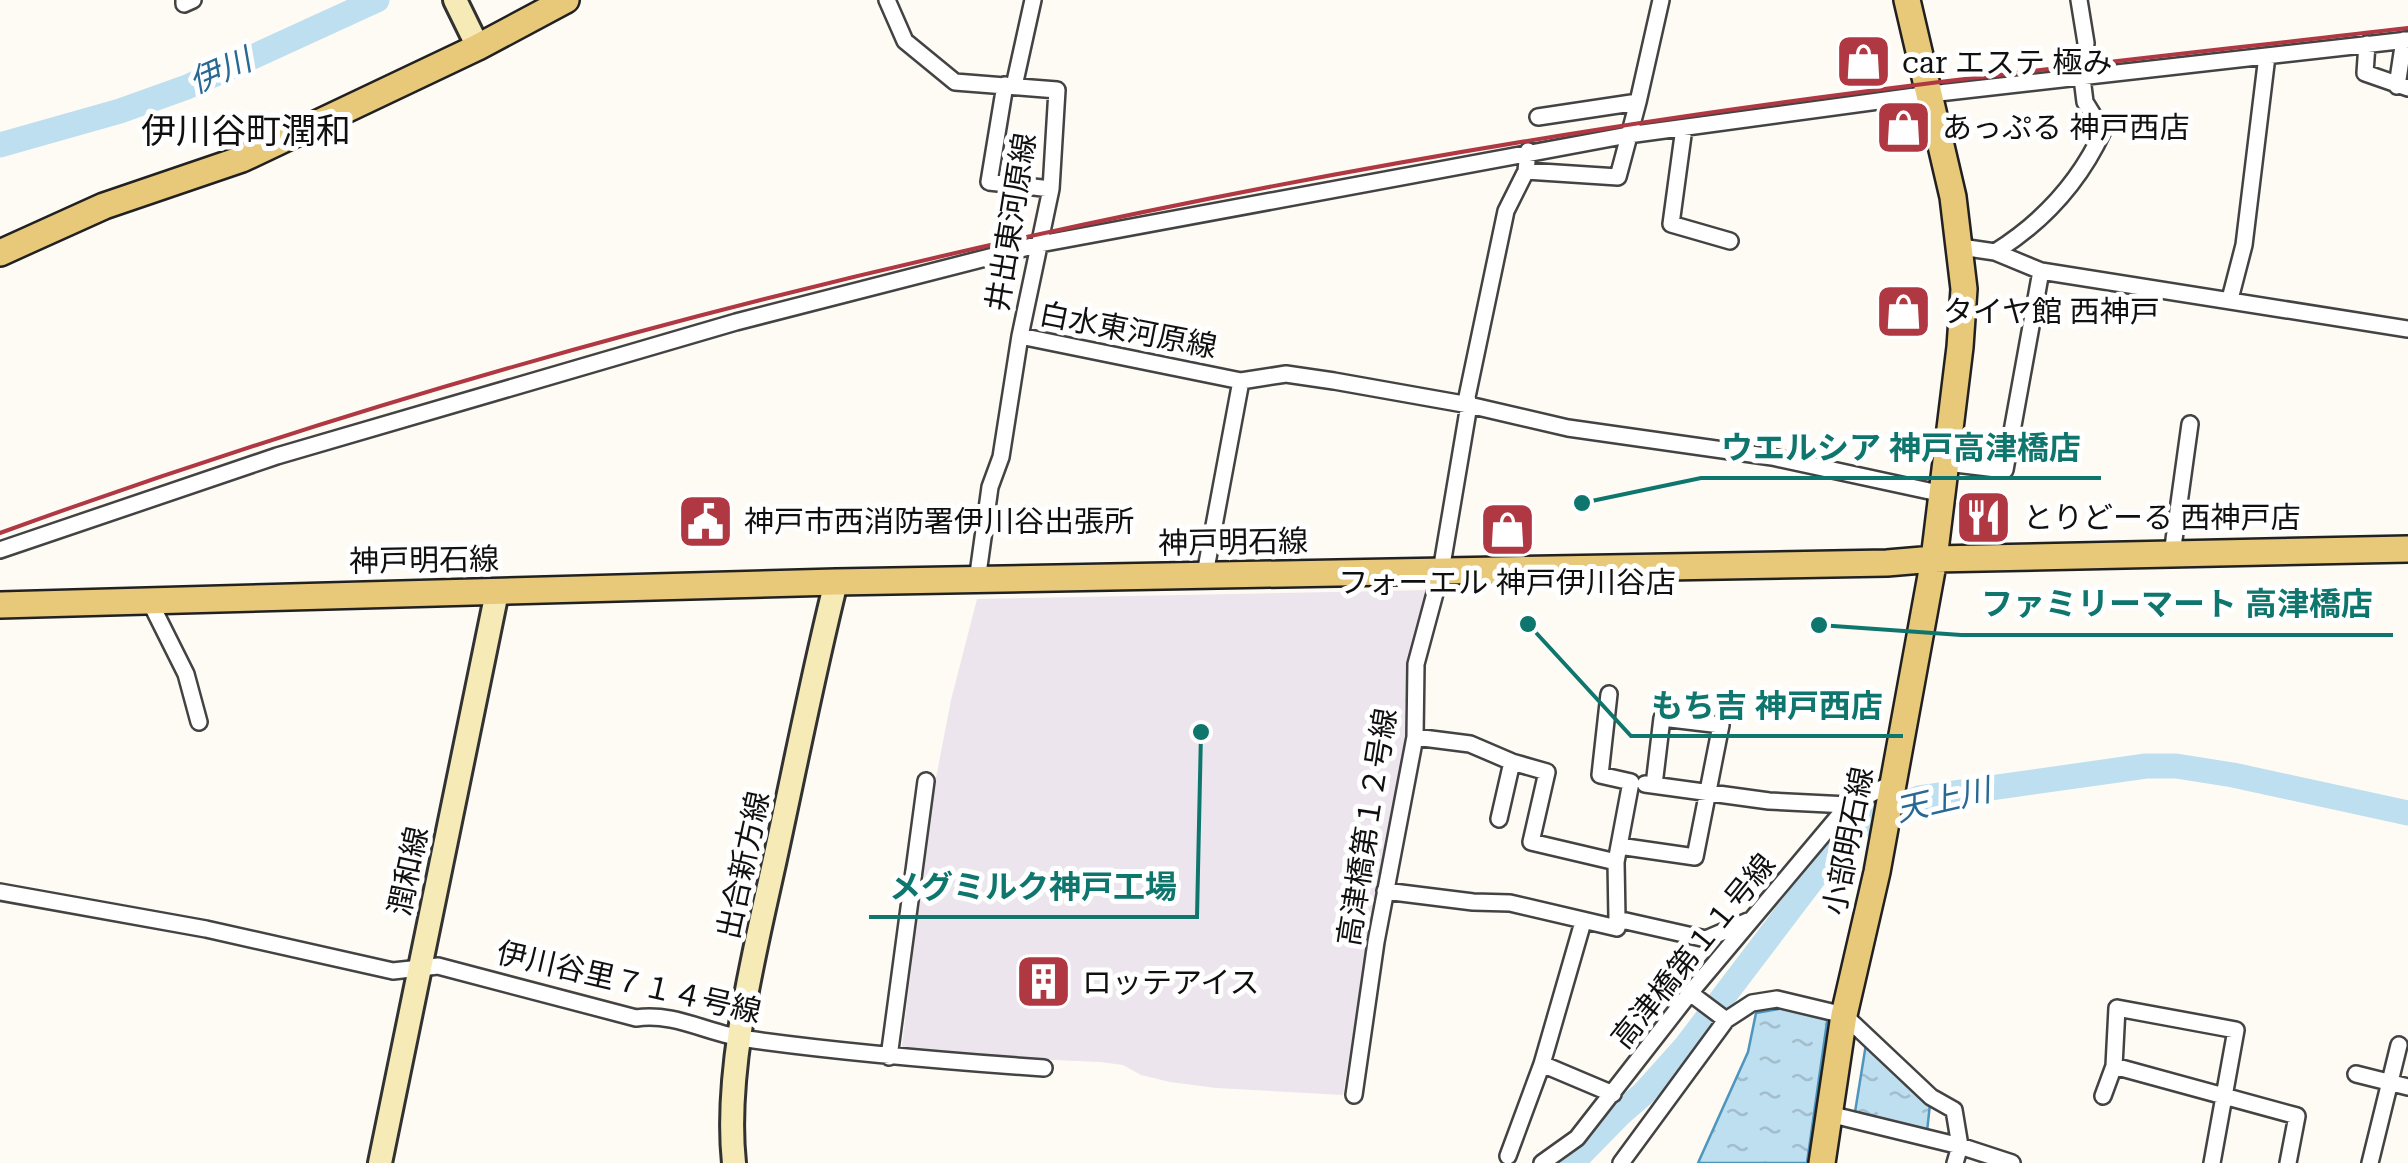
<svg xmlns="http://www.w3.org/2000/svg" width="2408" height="1163" viewBox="0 0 2408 1163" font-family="'Roboto Serif','Noto Sans JP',serif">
<defs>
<pattern id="water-ripples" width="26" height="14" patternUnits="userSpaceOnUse" patternTransform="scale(2.5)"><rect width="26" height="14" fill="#bedfef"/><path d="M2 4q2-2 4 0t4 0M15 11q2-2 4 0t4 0" fill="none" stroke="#a2becc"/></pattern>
</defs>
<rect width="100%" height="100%" fill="#fefbf4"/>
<path fill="#ece5ed" d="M1429,590L1412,662L1405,708L1408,736L1375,899L1343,1095L1216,1088L1170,1082L1141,1075L1123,1065L1100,1062L901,1053L931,804L951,700L977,599Z"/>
<path fill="url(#water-ripples)" stroke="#4d96be" stroke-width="2.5" d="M1784,1008L1828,1015L1807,1163H1698L1748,1052L1756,1013Z
M1866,1044L1930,1104L1927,1132L1855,1112Z"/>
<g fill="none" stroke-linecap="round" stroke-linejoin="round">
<path stroke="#bedfef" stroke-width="25" d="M0,145L120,111L187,87L377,0
M1572,1163L1621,1113L1643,1094L1686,1046L1828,859L1866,820L1919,798L2146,766H2176L2233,775L2408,813"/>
<defs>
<path id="street" d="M184,0V4L193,0
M887,0L905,41L955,82L1057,90L1051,189L1020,336
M2367,44L2365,73L2408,88
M1005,85L989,182L1051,189
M1014,86L1033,0
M2397,86L2404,40
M1538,117L1638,102L1661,0
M1684,128L1671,224L1730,241
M1526,171L1618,177L1638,102
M1961,247L1995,252C2043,222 2079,183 2103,131L2085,102L2082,78L2086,43L2079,0
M1995,252L2041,271L2408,329
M2230,299L2244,245L2267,56
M1947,463L2005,470L2041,271
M0,550L277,456L736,322L1040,244L1628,135L1930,94L2408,40
M2172,554L2190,424
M1205,574L1241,381
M977,581L990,487L1001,457L1020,336L1241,381L1286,374L1334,381L1469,405L1568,428L1772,457L1943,494
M149,600L186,674L199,722
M1609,694L1600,775L1631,782L1616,862L1617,919
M1415,737L1470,744L1512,762L1547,772L1531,842L1616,862
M1645,784L1769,801L1848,805
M1499,819L1512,762
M1619,846L1695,857L1721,725L1662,718L1654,785
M1385,891L1473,902L1510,903L1617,928V919L1706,939L1748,921
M0,892L206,929L393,971L438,966L636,1018C675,1012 709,1034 747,1039C846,1053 945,1061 1044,1068
M1690,993L1726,1020
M889,1057L926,781
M1542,1064L1583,922
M2114,1066L2297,1116L2288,1163
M2356,1074L2408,1087
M1354,1095L1376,942L1415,737L1416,664L1441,571L1469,405L1467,397L1506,211L1526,171L1528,151
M2103,1096L2114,1066L2117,1008L2236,1030L2212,1163
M1829,1114L1960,1146L2012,1163
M1508,1156L1542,1064L1613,1094
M1542,1163L1577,1138L1690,993L1848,805L1893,783
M1621,1163L1726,1020L1752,1003L1777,999L1844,1015L1931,1097L1954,1110L1960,1146L1955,1163
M2370,1163L2399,1045"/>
<path id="secondary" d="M455,0L478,47
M380,1163L497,592
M734,1163C724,1070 755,951 775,859C795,767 813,674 836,582"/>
<path id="primary" d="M0,253L104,206L242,159L478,47L566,0
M0,605L836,582L1887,563L1934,559L2408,549
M1822,1163L1844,1015L1877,872L1934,559L1960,347L1964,289L1953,197L1907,0"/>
</defs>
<use href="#street" stroke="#434343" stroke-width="20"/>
<use href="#secondary" stroke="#323232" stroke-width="28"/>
<use href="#primary" stroke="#212121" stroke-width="30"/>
<use href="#street" stroke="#fff" stroke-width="15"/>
<use href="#secondary" stroke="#f6ebb7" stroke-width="22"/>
<use href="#primary" stroke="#e8c879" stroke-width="25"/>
<path stroke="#b03843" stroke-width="4" d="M0,533C520,344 1063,213 1608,128C1874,86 2141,59 2408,28"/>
</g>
<defs>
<symbol id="shop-square" viewBox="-11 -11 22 22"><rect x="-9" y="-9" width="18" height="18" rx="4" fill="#b03843" stroke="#fff"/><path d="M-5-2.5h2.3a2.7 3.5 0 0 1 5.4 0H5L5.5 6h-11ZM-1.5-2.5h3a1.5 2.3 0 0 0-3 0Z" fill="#fff"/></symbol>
<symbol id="restaurant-square" viewBox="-11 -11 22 22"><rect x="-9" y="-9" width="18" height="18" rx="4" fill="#b03843" stroke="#fff"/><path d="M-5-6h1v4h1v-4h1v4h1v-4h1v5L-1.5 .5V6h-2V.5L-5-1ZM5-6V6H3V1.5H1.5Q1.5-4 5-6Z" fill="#fff"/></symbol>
<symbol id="civic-square" viewBox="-11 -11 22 22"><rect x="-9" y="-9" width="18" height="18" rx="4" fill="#b03843" stroke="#fff"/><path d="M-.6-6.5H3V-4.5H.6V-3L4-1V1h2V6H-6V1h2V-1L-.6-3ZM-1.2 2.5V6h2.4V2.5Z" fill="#fff"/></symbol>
<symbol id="building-square" viewBox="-11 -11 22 22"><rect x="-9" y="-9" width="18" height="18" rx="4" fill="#b03843" stroke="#fff"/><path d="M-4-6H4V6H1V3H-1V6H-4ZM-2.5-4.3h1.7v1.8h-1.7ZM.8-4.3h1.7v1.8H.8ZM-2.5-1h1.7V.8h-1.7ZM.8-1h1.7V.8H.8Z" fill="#fff"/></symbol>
</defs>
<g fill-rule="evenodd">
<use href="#shop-square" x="1832" y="30" width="63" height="63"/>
<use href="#shop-square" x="1872" y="96" width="63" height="63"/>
<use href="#shop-square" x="1872" y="280" width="63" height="63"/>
<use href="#restaurant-square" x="1952" y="486" width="63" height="63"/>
<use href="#civic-square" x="674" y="490" width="63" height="63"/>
<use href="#shop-square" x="1476" y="498" width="63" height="63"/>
<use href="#building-square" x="1012" y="950" width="63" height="63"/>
</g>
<g text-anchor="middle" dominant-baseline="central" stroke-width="10" stroke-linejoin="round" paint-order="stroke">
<g font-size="30" fill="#101010" stroke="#fff" text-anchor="start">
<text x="1902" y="62">car エステ 極み</text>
<text x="1942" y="127">あっぷる 神戸西店</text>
<text x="1943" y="311">タイヤ館 西神戸</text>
<text x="2023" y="517">とりどーる 西神戸店</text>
<text x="744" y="521">神戸市西消防署伊川谷出張所</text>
<text x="1507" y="582" text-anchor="middle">フォーエル 神戸伊川谷店</text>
<text x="1082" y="982">ロッテアイス</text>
</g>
<g font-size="30" fill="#101010" stroke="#fff">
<text transform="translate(1011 222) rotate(-81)">井出東河原線</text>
<text transform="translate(1128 330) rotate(11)">白水東河原線</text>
<text transform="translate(1233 542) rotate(-1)">神戸明石線</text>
<text transform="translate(424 560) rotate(-1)">神戸明石線</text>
<text transform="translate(1367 827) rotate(-81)">高津橋第１２号線</text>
<text transform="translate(1848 841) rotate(-79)">小部明石線</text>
<text transform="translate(743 865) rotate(-78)">出合新方線</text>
<text transform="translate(408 871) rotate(-78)">潤和線</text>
<text transform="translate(1693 951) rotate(-51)">高津橋第１１号線</text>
<text transform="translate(629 982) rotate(13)">伊川谷里７１４号線</text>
</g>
<g font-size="32" font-style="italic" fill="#276993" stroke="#fff">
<text transform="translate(220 71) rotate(-24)">伊川</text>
<text transform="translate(1943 800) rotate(-13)">天上川</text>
</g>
<g font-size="35" fill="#101010" stroke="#fff">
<text x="246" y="131">伊川谷町潤和</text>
</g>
</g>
<path fill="none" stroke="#0f766e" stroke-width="4" d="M1582 503L1701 478H2101M1819 625L1961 635H2393M1528 624L1631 736H1903M1201 732L1197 917H869"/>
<g fill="#0f766e" stroke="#fff" stroke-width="4">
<circle cx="1582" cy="503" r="10"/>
<circle cx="1819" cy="625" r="10"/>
<circle cx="1528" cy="624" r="10"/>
<circle cx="1201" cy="732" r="10"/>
</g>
<g font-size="32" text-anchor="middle" font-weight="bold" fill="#0f766e" stroke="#fff" stroke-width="10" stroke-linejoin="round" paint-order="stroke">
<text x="1901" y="459">ウエルシア 神戸高津橋店</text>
<text x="2177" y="615">ファミリーマート 高津橋店</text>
<text x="1767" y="717">もち吉 神戸西店</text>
<text x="1033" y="898">メグミルク神戸工場</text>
</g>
</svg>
